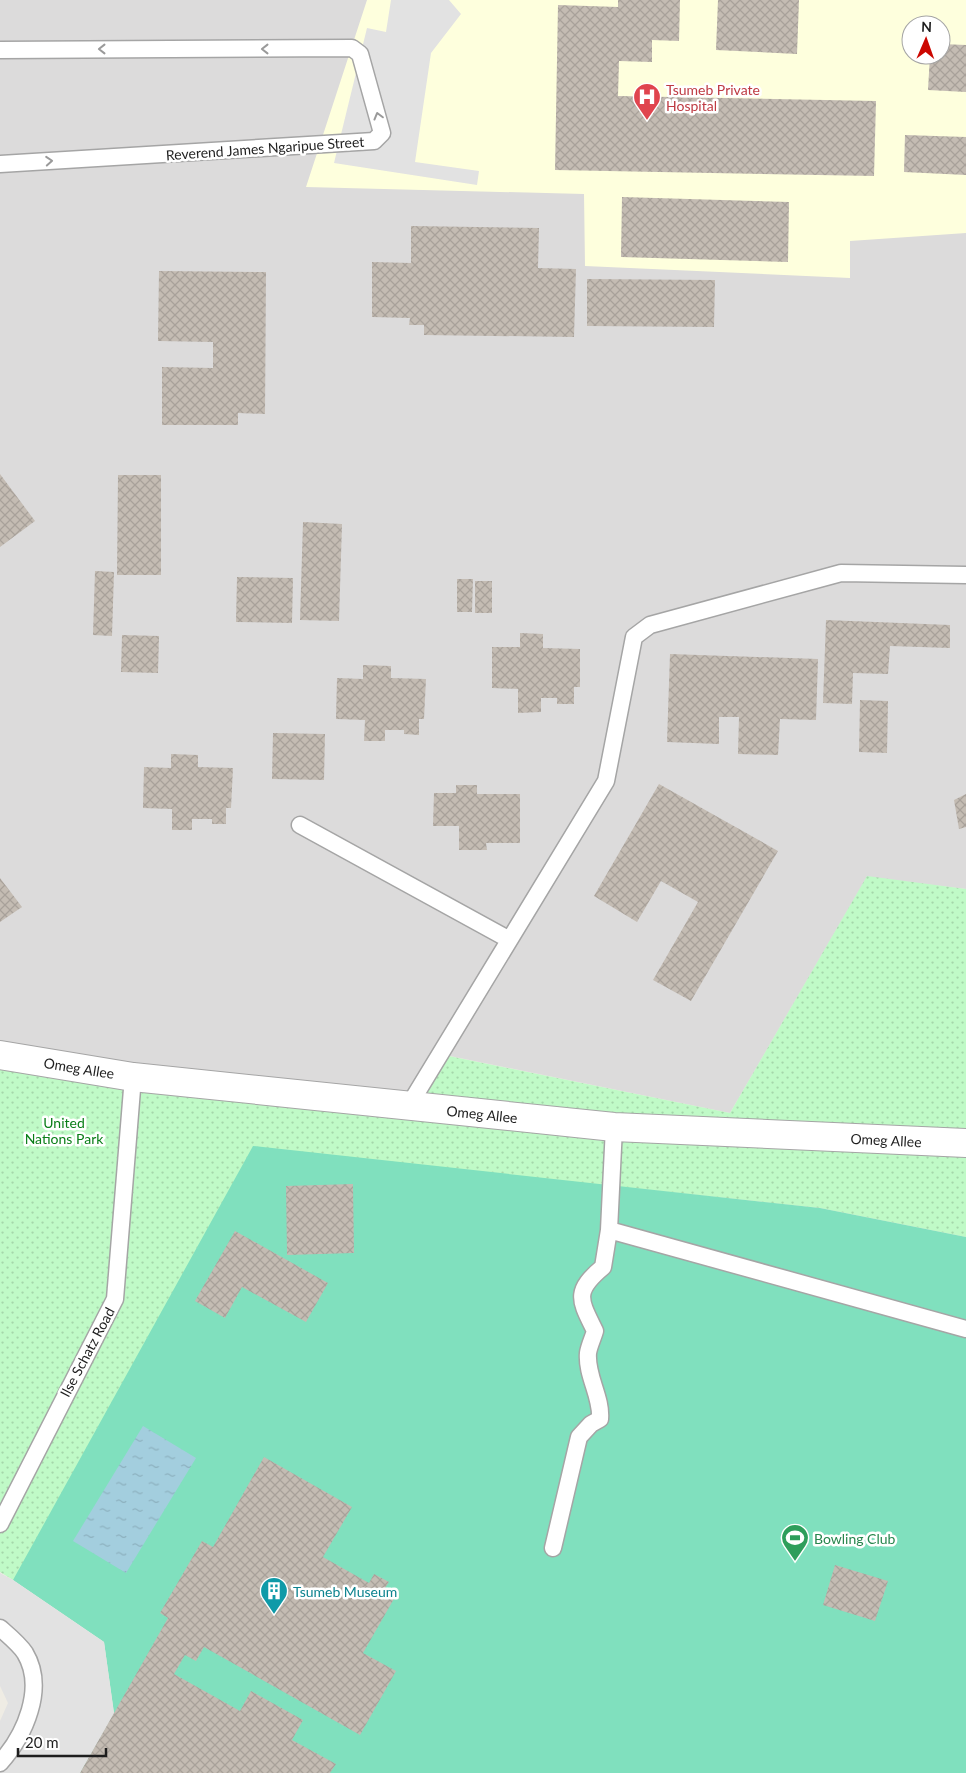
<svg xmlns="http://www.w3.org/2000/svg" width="966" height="1773" viewBox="0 0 966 1773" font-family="Lato,sans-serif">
<defs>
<pattern id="park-dots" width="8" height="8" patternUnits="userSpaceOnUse" patternTransform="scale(1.25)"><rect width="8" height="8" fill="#c0fac7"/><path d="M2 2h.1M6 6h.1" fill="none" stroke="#a5d6aa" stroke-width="1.8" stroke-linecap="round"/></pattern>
<pattern id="water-ripples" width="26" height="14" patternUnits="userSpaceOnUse" patternTransform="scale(1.25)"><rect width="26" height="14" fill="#a3cede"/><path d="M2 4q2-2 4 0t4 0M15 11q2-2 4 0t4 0" fill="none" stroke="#8cb0be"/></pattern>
<pattern id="building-cross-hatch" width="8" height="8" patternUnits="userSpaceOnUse" patternTransform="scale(1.25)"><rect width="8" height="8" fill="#c4bcb3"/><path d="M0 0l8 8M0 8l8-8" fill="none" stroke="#a8a19a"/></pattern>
</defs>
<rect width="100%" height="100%" fill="#efece4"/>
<path fill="#dcdbdb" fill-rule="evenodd" d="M0,0H966V889L867,877L730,1113L440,1054L408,1107L0,1053ZM911,25H941V55H911Z"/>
<path fill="#feffdd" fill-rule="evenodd" d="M367,0H966V233L850,241V278L585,266L584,194L306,187ZM911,25H941V55H911Z"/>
<path fill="url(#park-dots)" d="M867,876L966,889V1237L820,1208L611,1186L13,1580L0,1572V1053L408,1107L439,1054L730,1113Z"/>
<path fill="#80e0be" d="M253,1146L820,1208L966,1237V1773H80L114,1713L104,1642L13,1580Z"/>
<path fill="#e2e2e2" d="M391,0H449L461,14L431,53L415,162L479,171L477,185L334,163L367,28L386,32Z
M0,1573L13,1580L104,1642L114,1714L80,1773H0V1721L8,1703L0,1686Z"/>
<path fill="url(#water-ripples)" d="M143,1426L196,1458L126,1573L73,1541Z"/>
<path fill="url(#building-cross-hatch)" d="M618,0H680L679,41L652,40V62L619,61L618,96L876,101L874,176L555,170L558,5L618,7Z
M718,0H799L797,54L716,50Z
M941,44L966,45V92L928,90L930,55H941Z
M905,135L966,137V175L904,172Z
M622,197L789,202L788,262L621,257Z
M411,226L539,228L538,268L576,269L574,337L424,335V325H409L410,318L372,317V262L411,263Z
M159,271L266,272L265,414L238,413V425H162V367L213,368V342L158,341Z
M587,279L715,280L714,327L587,326Z
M0,474L35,521L0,547Z
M118,475H161V575H117Z
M303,522L342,524L339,621L300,620Z
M95,571L114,572L112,636L93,635Z
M237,577L293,578L292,623L236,622Z
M457,579H473L472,612H457Z
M475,581H492V613H475Z
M826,620L950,625V648L890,646L888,674L853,673L852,704L823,703Z
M520,633L543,634V648L580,649V687H574V704H557V698H541V712L518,713V689L492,688V647H520Z
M122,635L159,636L158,673L121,672Z
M670,654L818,659L816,720L780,719L778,755L738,754L739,717H719V744L667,742Z
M363,665L391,666V678L426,679L424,719H419V735L404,734V730H385V741H364L365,720L336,719L337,678L363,679Z
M860,700L888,701L887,753L859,752Z
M273,733L325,734L324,780L272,779Z
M171,754L198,755V767L233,768L231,808H226V824H212V819H192V830H172V809L143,808L144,767L171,768Z
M659,784L778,851L691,1001L653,980L698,902L661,881L637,922L594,896Z
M456,785H477V794H520V843H486L487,850H459V826H433L434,793H456Z
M966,794V827L959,829L954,800Z
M0,878L22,907L0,922Z
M353,1184L354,1253L287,1255L286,1186Z
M235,1231L328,1283L306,1322L242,1287L225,1318L195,1301Z
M264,1457L352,1507L323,1557L369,1583L374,1574L389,1582L383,1591L395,1597L363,1653L396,1671L360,1735L204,1647L196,1661L185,1655L174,1674L240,1711L251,1691L303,1720L292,1740L336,1764L330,1773H80L168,1618L160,1613L202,1541L213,1547Z
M835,1565L888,1581L875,1621L823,1605Z"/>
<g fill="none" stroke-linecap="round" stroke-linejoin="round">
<defs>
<path id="lane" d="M0,50L352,48L360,54L382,133L374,141L0,164
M300,825L508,939
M408,1107L606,781L634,637L650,625L841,573L966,575
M609,1230L966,1329
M0,1524L115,1299L133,1077
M553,1548L579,1437L591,1424L600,1419C602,1397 586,1376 588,1353C589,1346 593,1338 595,1331C580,1300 573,1292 603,1267L609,1230L614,1127
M0,1628C8,1635 19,1644 25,1653C46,1688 25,1735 0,1763"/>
<path id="street" d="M0,1055L133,1077L614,1127L966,1143"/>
</defs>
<use href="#lane" stroke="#a5a5a5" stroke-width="19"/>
<use href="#street" stroke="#a5a5a5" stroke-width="30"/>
<use href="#lane" stroke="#fff" stroke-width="16"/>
<use href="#street" stroke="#fff" stroke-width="28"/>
</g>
<defs><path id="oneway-chevron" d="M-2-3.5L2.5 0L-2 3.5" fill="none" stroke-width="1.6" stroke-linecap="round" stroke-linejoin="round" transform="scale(1.25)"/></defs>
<g stroke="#9a9a9a">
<use href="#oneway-chevron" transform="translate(102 49) rotate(180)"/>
<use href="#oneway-chevron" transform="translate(265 49) rotate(180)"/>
<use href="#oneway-chevron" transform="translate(378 116) rotate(-105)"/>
<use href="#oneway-chevron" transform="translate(49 161) rotate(-4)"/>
</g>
<defs>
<symbol id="hospital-pin" viewBox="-11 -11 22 30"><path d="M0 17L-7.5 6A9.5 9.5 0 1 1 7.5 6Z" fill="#e0444e" stroke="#fff"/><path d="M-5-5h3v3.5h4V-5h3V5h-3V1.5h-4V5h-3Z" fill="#fff"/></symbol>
<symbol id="stadium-pin" viewBox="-11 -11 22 30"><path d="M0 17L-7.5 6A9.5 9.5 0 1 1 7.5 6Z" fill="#2e9e5b" stroke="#fff"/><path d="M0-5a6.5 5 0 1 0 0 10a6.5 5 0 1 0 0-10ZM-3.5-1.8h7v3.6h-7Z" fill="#fff"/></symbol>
<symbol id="building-pin" viewBox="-11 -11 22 30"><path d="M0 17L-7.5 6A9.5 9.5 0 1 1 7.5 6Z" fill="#0f9aa8" stroke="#fff"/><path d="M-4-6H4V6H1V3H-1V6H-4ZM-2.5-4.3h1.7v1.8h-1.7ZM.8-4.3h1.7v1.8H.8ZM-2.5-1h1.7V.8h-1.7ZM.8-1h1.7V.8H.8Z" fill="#fff"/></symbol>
</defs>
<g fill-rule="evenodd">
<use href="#hospital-pin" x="631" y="81" width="32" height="43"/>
<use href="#stadium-pin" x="779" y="1522" width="32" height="43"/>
<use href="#building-pin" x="258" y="1575" width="32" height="43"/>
</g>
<g text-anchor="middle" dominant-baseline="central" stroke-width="5" stroke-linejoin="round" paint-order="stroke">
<g font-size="14" fill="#be3a42" stroke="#fff" text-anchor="start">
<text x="666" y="89">Tsumeb Private<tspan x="666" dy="16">Hospital</tspan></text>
</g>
<g font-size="14" fill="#1e1e1e" stroke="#fff">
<text transform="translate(265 148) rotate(-4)">Reverend James Ngaripue Street</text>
<text transform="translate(79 1068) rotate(9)">Omeg Allee</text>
<text transform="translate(482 1114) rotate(6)">Omeg Allee</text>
<text transform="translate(886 1140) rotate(3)">Omeg Allee</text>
<text transform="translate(87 1352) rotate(-62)">Ilse Schatz Road</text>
</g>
<g font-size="14" fill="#0a7e18" stroke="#fff">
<text x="64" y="1122">United<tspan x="64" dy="16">Nations Park</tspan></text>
</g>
<g font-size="14" fill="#27864d" stroke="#fff" text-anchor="start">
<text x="814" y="1538">Bowling Club</text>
</g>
<g font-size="14" fill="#0d838f" stroke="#fff" text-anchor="start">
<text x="293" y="1591">Tsumeb Museum</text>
</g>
</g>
<g transform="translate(926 40) rotate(2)"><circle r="24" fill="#ffffff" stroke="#a5a5a5"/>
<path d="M0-4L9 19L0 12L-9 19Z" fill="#cc0700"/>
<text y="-8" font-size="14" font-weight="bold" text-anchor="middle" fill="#1e1e1e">N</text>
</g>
<path d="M18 1748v8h88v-8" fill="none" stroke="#1e1e1e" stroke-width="2.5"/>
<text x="25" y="1748" font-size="15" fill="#1e1e1e" stroke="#ffffff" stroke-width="4" paint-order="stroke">20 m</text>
</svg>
